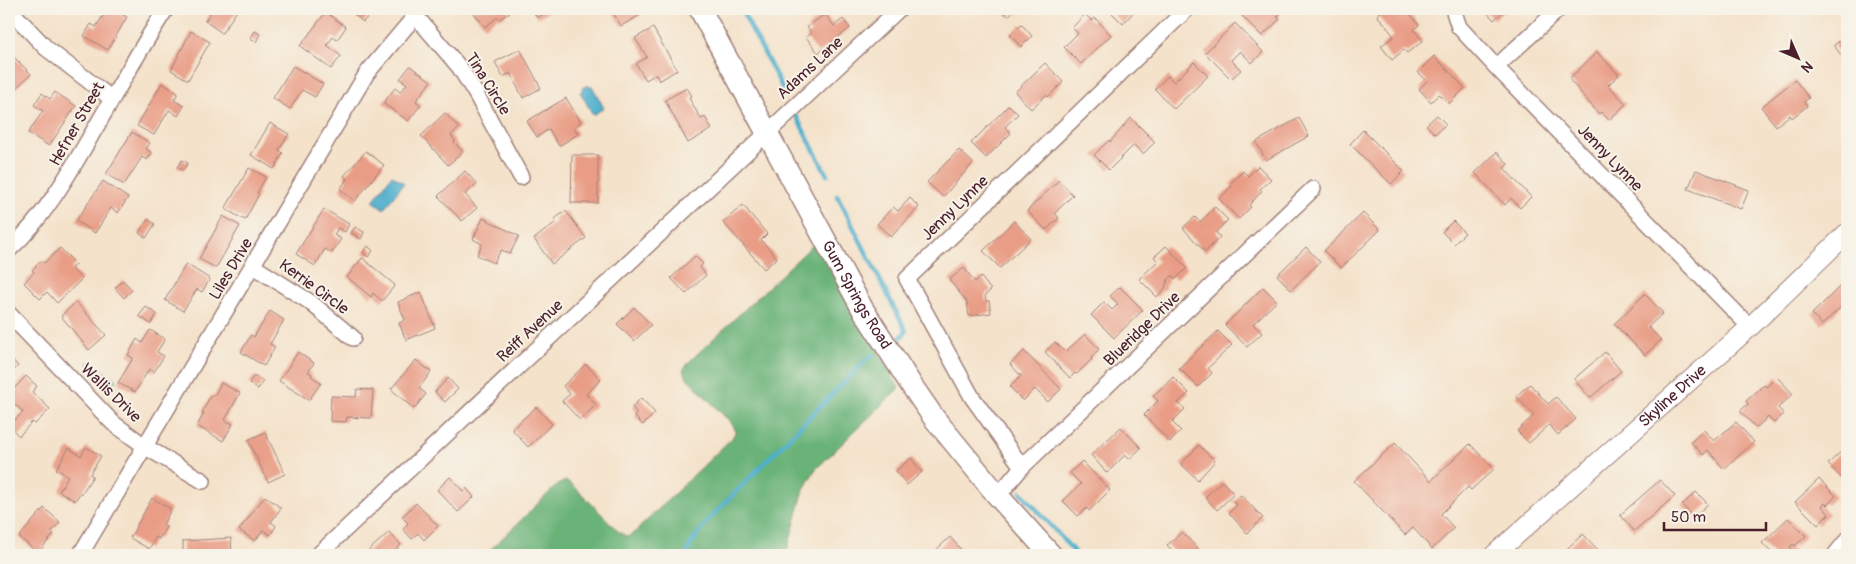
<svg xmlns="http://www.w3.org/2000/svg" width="1856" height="564" viewBox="0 0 1856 564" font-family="Pangolin,sans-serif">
<rect width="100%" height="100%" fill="#f7f3e8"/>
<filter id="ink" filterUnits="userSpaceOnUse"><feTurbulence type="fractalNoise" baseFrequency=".02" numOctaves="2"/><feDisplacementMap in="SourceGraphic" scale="10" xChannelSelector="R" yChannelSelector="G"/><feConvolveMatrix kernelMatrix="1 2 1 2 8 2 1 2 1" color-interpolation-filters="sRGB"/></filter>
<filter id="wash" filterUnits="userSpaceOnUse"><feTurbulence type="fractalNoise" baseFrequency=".0096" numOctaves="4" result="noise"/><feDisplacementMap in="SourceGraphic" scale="20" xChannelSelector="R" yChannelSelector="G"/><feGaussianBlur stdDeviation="1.12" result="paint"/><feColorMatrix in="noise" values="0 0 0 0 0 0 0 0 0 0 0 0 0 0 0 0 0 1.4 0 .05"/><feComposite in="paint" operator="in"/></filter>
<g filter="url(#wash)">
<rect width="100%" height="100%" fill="#f4e2ca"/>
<path fill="#82cf8d" stroke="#66775c" d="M87,361L117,380L114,383C102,384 90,372 87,361Z"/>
<path fill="#69b278" stroke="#5a6852" d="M816,242L899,388L815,470L804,489L786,555H485L557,485L566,481L574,486L619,532L628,537L635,532L732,438L736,431L732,424L688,379L683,370L690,361Z"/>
<path fill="#4dafcc" stroke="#4c677c" d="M588,85L589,87L592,86L604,108L593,115L580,92L583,90L582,88Z
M392,175L404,183L384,209L373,201Z"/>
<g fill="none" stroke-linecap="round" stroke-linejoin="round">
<path stroke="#4dafcc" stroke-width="4.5" d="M741,9L784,91
M794,112L827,175
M837,195L906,331L901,337L894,342
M1021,492L1077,555
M687,555L690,545L709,519L867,359L873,355"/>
</g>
<g id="blocks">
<path fill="#e99d86" d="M107,9H113L127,17L108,50L84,36L91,24L96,27Z
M213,9H238L222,33L205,21Z
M350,9H375L363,22L349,10Z
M477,9H509L508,10L510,12L500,19L498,17L485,27L473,12Z
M532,9H554L537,18Z
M611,9H642L644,13L621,26Z
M1001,9H1016L1008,16Z
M1108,9H1136L1123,24Z
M1250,9H1286L1277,17L1280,19L1262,36L1242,16Z
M1378,9H1406L1419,25L1414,30L1423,41L1407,53L1404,50L1392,60L1381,46L1394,36L1377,15L1381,12Z
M1484,9H1506L1494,20Z
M326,12L346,27L337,40L333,37L327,45L341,56L331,69L300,46Z
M825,14L834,26L843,19L850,28L818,53L806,37L812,33L807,27Z
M1085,14L1092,21L1095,18L1111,35L1081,64L1064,47L1078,33L1072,28Z
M1235,23L1263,52L1252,63L1240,51L1231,60L1241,70L1231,79L1205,53Z
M1021,24L1032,36L1021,47L1010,35Z
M653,28L677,70L659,81L656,74L646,80L636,64L647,57L635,38Z
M191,31L210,42L188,80L171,70Z
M255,31L260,34L256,42L250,39Z
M1847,35V64L1834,45Z
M520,49L541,88L523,98L510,73L503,77L495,62Z
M1597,52L1619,75L1608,85L1626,104L1609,120L1601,112L1599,114L1569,79Z
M11,54L31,74L13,91L9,87V56Z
M1434,56L1465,88L1449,104L1439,94L1431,102L1419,89L1427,81L1418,72Z
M1194,62L1208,76L1174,109L1155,89L1168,76L1174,82Z
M1045,63L1063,82L1048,97L1046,95L1031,109L1015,92Z
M293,66L323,84L315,97L302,90L290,109L273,98Z
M410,66L431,81L416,101L421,105L408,121L383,103L395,88L400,92L407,84L400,79Z
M1795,80L1809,98L1804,102L1807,106L1792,118L1790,115L1776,126L1761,107Z
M162,83L178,93L174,100L184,106L178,116L169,110L154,135L137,126Z
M687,88L692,96L689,98L701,119L705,117L712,129L688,143L665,100Z
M55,92L76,106L49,146L28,133L43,111L34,105L42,93L50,99Z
M566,98L581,122L574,127L578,134L559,146L549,129L537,137L527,121Z
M1009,105L1018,114L1005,127L1011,133L986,158L971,143Z
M445,113L459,128L451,135L455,141L454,142L463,152L448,165L421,136Z
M1437,115L1446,124L1435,134L1426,125Z
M1131,118L1155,142L1143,154L1134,145L1109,170L1094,155L1109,140L1110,142Z
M1299,118L1309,136L1266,160L1256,142Z
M270,123L289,134L279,150L283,153L274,169L251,155Z
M1363,130L1404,171L1391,184L1350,144Z
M132,132L150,143L146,149L152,153L147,160L142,157L124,185L106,174Z
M959,150L973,163L943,197L927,182Z
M366,151L384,165L355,201L340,189L347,179L344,176Z
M1497,152L1508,164L1504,168L1531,197L1520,208L1511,198L1505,205L1475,173Z
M572,155H598V203H571Z
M182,160L188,163L183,170L177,167Z
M1258,166L1271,179L1260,189L1262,191L1249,205L1251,207L1239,219L1219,199L1232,186L1230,184L1243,171L1248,176Z
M249,168L266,177L257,193L259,194L245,220L225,209Z
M1696,170L1749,190L1741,209L1688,189Z
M465,171L477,184L465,194L477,208L462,221L438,196Z
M1059,180L1073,195L1055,213L1059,218L1046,230L1027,211Z
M103,181L128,198L118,213L111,208L95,233L76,221Z
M910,198L919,207L891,237L877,224L893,207L898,211Z
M743,205L767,234L761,240L777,258L764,269L723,222Z
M1215,207L1228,220L1216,232L1220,237L1205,252L1183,228L1195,217L1200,222Z
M324,209L349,224L345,232L338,228L334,235L341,239L332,253L325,249L315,266L296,254Z
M566,211L586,238L552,264L534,239L556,222L554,219Z
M1363,213L1380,230L1341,268L1324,251Z
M223,216L240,226L216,268L199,259Z
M483,218L519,236L510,254L501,250L494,263L477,255L482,244L473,239Z
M148,219L155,224L146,238L139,233Z
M1014,221L1031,239L1000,268L983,251Z
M1453,221L1465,233L1454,244L1442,232Z
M355,227L364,232L361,239L351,233Z
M368,246L373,251L368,257L363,252Z
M1166,246L1187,268L1176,279L1172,276L1167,281L1168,282L1165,286L1166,287L1157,297L1139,279L1158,261L1154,257Z
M1306,247L1320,262L1291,290L1277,275Z
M60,248L76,264L71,268L82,279L57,303L47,292L40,299L24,283L34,272L32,270L41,261L44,263Z
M695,256L703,264L700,267L706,275L686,294L671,278Z
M362,258L395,285L382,301L373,293L371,297L347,277Z
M186,264L210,279L202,292L197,289L183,311L165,300Z
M964,268L975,282L981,277L991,290L985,295L986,301H989L991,313L969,316L967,302L949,280Z
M1847,279V301L1822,325L1812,314Z
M123,280L132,290L124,298L115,288Z
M1120,287L1143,310L1114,338L1091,315L1104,302L1112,310L1118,304L1110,296Z
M1263,287L1277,301L1253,324L1262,333L1247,347L1225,325Z
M421,292L435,328L406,340L399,323L405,320L398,302Z
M1645,294L1663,313L1648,327L1661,340L1645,355L1614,324Z
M76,302L106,335L89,350L61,316Z
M146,307L157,314L151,324L139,316Z
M634,307L651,325L634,341L617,324Z
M270,311L284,320L270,344L275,347L264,366L241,352L251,335L254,337Z
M150,330L165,339L157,352L164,356L154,372L149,369L135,392L118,383L133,358L128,355L137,339L142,343Z
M1218,331L1232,345L1208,368L1212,373L1198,387L1179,368Z
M1085,334L1099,349L1091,358L1092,359L1077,374L1075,373L1070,378L1045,352L1055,342L1065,352Z
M1024,351L1061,389L1048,402L1035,389L1023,401L1010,387L1021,376L1010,364Z
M298,352L314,363L308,372L312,374L311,376L321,383L309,400L279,381Z
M1605,352L1621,371L1590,398L1574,379Z
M9,356L18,366L9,375Z
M416,360L431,372L419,388L426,394L414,409L391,389Z
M586,364L601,380L586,394L596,405L580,420L562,401L570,394L563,386Z
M26,376L37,386L32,392L50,409L35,424L32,422L19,436L9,426L23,412L9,399V394Z
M254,376L263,381L258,389L249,383Z
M1173,377L1189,393L1178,403L1185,409L1172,422L1181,431L1170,442L1144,415L1158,401L1153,396Z
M1777,377L1793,394L1778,408L1784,414L1774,423L1768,417L1756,428L1740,411L1748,404L1746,401L1764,385L1766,387Z
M448,378L458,389L445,402L435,392Z
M221,383L240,393L225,420L233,424L223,441L197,426L204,413L202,412L211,395L214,396Z
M1530,384L1548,404L1556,397L1576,419L1558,435L1549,425L1529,443L1517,431L1534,415L1516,396Z
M357,389L373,390L371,418L347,417L346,422L330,421L331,396L356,397Z
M641,398L655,413L643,425L634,416L637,413L632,407Z
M536,407L552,424L528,447L512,429Z
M1736,422L1754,442L1724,469L1708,450L1703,455L1691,442L1704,430L1714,441Z
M1121,427L1141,448L1129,459L1125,455L1107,473L1091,455Z
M265,432L285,474L268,482L248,440Z
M1395,443L1431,481L1470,444L1494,469L1471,490L1468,487L1441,514L1454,528L1432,549L1413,528L1405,535L1354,481Z
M1199,445L1215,461L1198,480L1181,464Z
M1847,446V484L1828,464Z
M86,447L101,456L90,474L93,476L82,493H80L75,501L59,491L68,476L56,469L69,448L81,456Z
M911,458L922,472L907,485L896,471Z
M1082,461L1110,490L1089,511L1087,508L1078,516L1063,501L1081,484L1070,473Z
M450,477L463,491L466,488L474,497L458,512L437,490Z
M1819,479L1836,496L1827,505L1825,503L1822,506L1829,514L1818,525L1795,502Z
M1660,480L1675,496L1634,531L1620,515Z
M1222,481L1234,494L1217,510L1205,497Z
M1696,492L1708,504L1694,517L1682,505Z
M1241,495L1263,518L1247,533L1229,513L1237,505L1233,502Z
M265,496L281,508L271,522L276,526L270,535L263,530L255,541L239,530Z
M152,498L171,509L163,525L166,527L159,539L156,537L149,549L130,538Z
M416,503L438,526L424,540L418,533L412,539L403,529L408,523L402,517Z
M44,508L60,522L51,532L54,534L38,553L19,537Z
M1788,518L1806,536L1795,546L1793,544L1790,547L1794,551L1790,555H1774L1762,543Z
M389,532L401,545L390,555H364Z
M1182,532L1204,555H1177L1167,545Z
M1583,534L1599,551L1594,555H1560Z
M950,537L963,552L962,553L964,555H937L934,552Z
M231,538L232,555H183V541Z"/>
</g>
</g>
<g filter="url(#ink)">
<use href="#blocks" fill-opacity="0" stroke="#9f807a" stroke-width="1"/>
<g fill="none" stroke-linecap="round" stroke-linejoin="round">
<defs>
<path id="minor" d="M9,9L46,48L112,99
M1453,9L1459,27L1496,67L1750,327
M415,15L460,68L476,94L521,177
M1496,67L1559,9
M9,250C46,216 71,170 96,127C119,87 141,47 166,9
M253,266L310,302L353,338
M9,314L113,423L146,447L203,481
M1022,467L972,397L907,279L1187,9
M998,496L1022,467L1313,189
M80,555L367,73L421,9
M318,555L899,9
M1835,555L1847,540"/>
<g id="tertiary">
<path id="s1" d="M1494,555L1750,327L1847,233"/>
</g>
<g id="secondary">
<path id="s2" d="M700,9L862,308L912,386L934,418L998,496L1051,555"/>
</g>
</defs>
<use href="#minor" stroke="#9f807a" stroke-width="18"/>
<use href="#tertiary" stroke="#9f807a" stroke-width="21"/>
<use href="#secondary" stroke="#9f807a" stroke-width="24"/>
<use href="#minor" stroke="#fff" stroke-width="15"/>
<use href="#tertiary" stroke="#fff" stroke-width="19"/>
<use href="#secondary" stroke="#fff" stroke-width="21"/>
</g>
</g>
<g text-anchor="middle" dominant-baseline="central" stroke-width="4" stroke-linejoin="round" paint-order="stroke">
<g font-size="16" fill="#4a1f2b" stroke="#f7f3e8">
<text transform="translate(810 68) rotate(-43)">Adams Lane</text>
<text transform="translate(488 84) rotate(58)">Tina Circle</text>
<text transform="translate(77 124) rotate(-60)">Hefner Street</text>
<text transform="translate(1610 158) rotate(46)">Jenny Lynne</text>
<text transform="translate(955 208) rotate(-44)">Jenny Lynne</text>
<text transform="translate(231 269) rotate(-59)">Liles Drive</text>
<text transform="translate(314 287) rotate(36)">Kerrie Circle</text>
<text stroke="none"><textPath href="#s2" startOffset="326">Gum Springs Road</textPath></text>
<text transform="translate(1142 329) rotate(-44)">Blueridge Drive</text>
<text transform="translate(530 331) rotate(-43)">Reiff Avenue</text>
<text transform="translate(111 393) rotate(44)">Wallis Drive</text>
<text stroke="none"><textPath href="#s1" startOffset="239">Skyline Drive</textPath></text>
</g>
</g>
<rect width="1856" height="564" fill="none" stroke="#f7f3e8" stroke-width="30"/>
<g transform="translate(1798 58) rotate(135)" stroke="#f7f3e8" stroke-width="4" paint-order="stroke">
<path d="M0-4L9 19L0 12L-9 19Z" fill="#4a1f2b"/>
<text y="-8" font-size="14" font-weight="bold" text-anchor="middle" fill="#4a1f2b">N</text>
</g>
<path d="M1664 522v8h102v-8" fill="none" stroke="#4a1f2b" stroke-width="2.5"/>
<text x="1671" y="522" font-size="15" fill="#4a1f2b" stroke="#f7f3e8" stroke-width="4" paint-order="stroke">50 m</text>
</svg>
